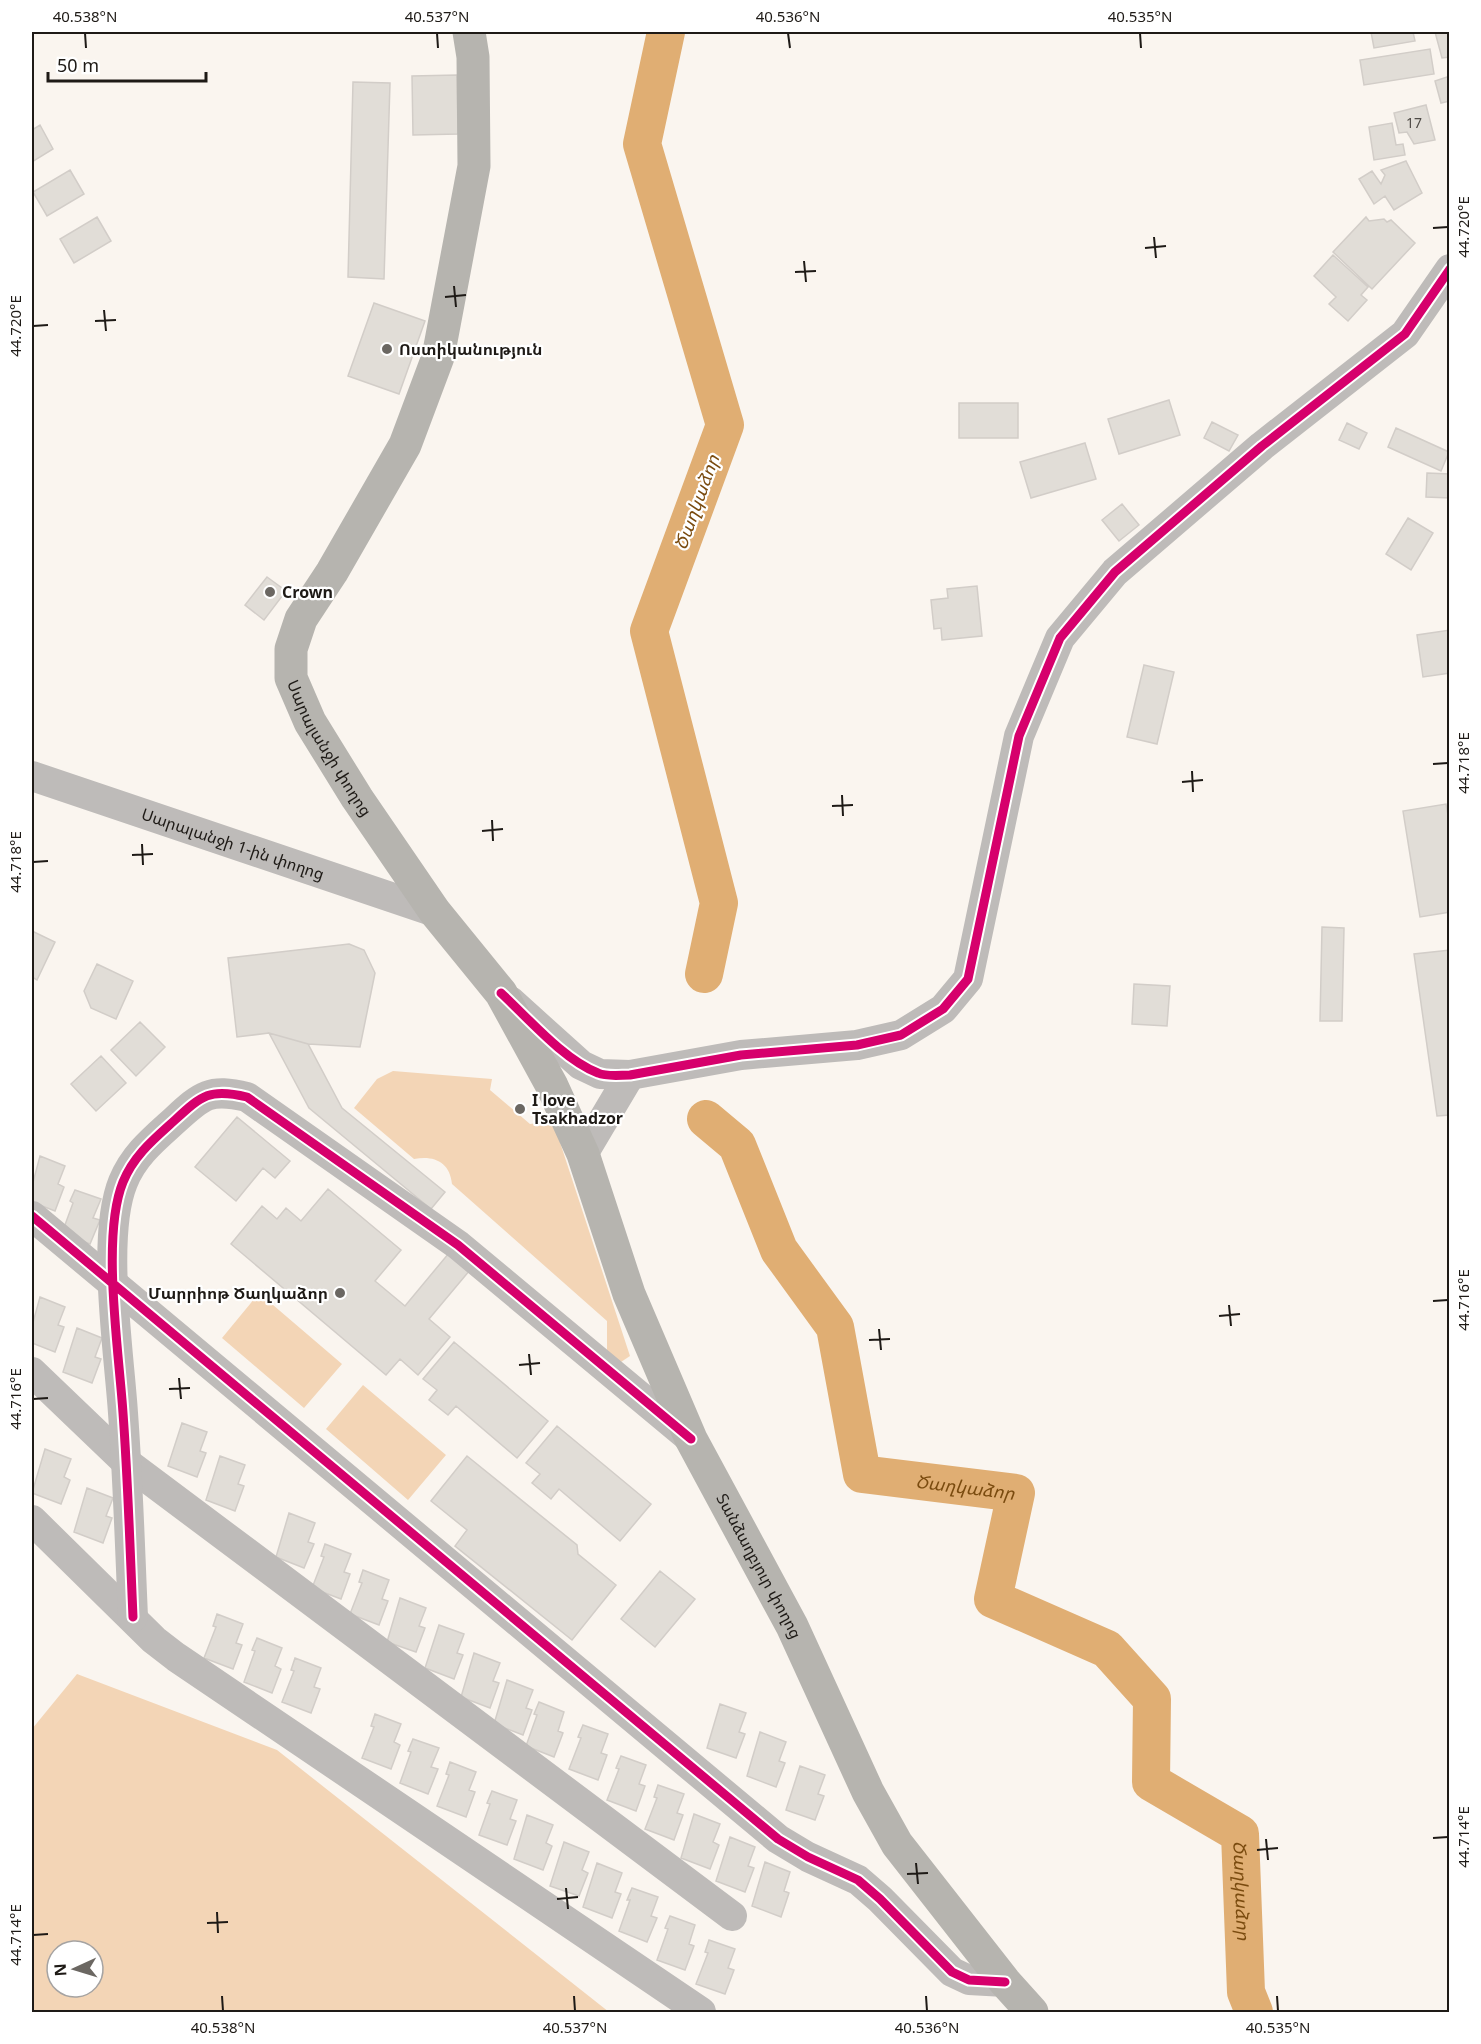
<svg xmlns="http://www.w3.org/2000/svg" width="1481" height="2044" viewBox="0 0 1481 2044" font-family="Georgia,'Noto Sans Armenian',serif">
<rect width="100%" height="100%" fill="#faf5ef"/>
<path fill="#f3d5b6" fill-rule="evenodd" d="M393,1071L492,1079L490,1090L530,1124L553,1121L630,1356L618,1364L607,1351V1321L452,1184C450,1162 434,1155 414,1159L354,1108L377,1079Z
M259,1293L342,1364L304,1408L222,1338Z
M363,1385L446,1455L408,1500L326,1429Z
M77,1674L277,1750L609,2012H32V1729ZM57,1951H93V1987H57Z"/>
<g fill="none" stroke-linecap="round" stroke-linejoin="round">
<g stroke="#e0ae73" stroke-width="38">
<path d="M666,32L642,144L725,425L649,631L719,903L704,974"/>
<path id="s1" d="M706,1119L737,1145L779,1250L835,1327L862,1474L1016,1493L993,1599L1107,1649L1152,1699L1151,1782L1240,1834L1246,1992L1254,2012"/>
</g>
</g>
<path fill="#e1ddd7" stroke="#d2cdc8" stroke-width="1.5" d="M1371,32H1413L1415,41L1374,48Z
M1435,32H1450V57L1442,58Z
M1430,49L1434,74L1364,85L1360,60Z
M457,75L458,134L413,135L412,76Z
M1450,76V101L1441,103L1435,81Z
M353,82L390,83L384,279L348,277Z
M1426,105L1435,140L1414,144L1407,132L1399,133L1394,113Z
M1392,123L1396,145L1403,144L1405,155L1374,160L1369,127Z
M40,125L53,149L32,162V130Z
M1406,161L1422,193L1394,210L1385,196L1374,204L1359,179L1372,171L1381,184L1385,175L1381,170Z
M70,170L84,194L47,216L33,192Z
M97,217L111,241L74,263L60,239Z
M1366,217L1369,221L1384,219L1387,222L1391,220L1415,243L1372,289L1333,252Z
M1333,255L1368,287L1361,295L1367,300L1348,321L1329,304L1336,297L1314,276Z
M374,303L425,321L399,394L348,376Z
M1169,400L1180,435L1119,454L1108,419Z
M959,403H1018V438H959Z
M1212,422L1238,435L1229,451L1204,438Z
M1347,423L1367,433L1359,449L1339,440Z
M1396,428L1449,452L1441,471L1388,447Z
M1085,443L1096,479L1031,498L1020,462Z
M1427,473L1450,474V498L1426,497Z
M1122,504L1139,525L1119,541L1102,520Z
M1408,518L1433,533L1411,570L1386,554Z
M267,577L286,591L264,620L245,605Z
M977,586L982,636L942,640L941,628L934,629L931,600L948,598L947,589Z
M1450,630V673L1423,677L1417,635Z
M1144,665L1174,672L1157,744L1127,737Z
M1446,804L1450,826V912L1420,917L1403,811Z
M1322,927L1344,928L1342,1021H1320Z
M32,931L55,942L37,980L32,977Z
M349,944L364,950L375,973L360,1047L308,1044L269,1033L237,1037L228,958Z
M1450,950V1115L1437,1116L1414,954Z
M97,964L133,981L116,1019L91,1008L84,991Z
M1134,984L1170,986L1167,1026L1132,1024Z
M140,1022L165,1047L136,1076L111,1050Z
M269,1033L308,1044L342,1108L445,1192L431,1209L309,1108Z
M101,1056L126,1083L96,1111L71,1084Z
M237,1117L290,1161L275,1178L263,1168L236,1201L195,1167Z
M40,1156L65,1166L58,1184L64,1187L55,1211L32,1202V1186Z
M328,1189L401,1250L375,1281L405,1306L449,1253L470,1270L429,1319L450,1337L418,1375L400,1359L386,1375L231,1244L262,1206L277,1219L286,1208L301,1221Z
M75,1190L101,1199L93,1218L100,1220L90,1244L62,1233L73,1203L70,1201Z
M40,1297L65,1307L58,1325L64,1327L55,1352L32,1343V1326Z
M77,1328L102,1338L95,1357L101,1359L92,1383L63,1372Z
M454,1342L548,1421L517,1458L456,1406L448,1415L429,1400L437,1390L423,1379Z
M182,1423L207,1432L200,1451L206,1453L197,1477L168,1466Z
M557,1426L651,1504L620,1541L559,1489L551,1499L532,1483L540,1474L526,1463Z
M45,1449L71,1459L64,1477L70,1480L61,1504L32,1493Z
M220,1456L245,1465L238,1484L244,1486L235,1511L206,1500Z
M467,1456L577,1545L578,1554L616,1585L572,1640L455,1546L467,1530L431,1501Z
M87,1488L113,1498L106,1516L112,1518L103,1543L74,1532Z
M289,1513L315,1523L308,1542L314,1544L304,1568L276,1557Z
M325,1544L351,1554L344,1572L350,1574L341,1599L312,1588L324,1557L321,1556Z
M363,1570L389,1580L382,1599L388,1601L379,1625L350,1614L362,1583L359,1582Z
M660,1571L695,1599L655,1647L621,1619Z
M400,1598L426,1608L419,1626L425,1628L416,1652L387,1642Z
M217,1614L243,1624L236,1643L242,1645L233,1669L204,1658L216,1627L213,1626Z
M439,1625L464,1634L457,1653L463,1655L454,1679L425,1668Z
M257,1638L282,1648L275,1666L281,1669L272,1693L244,1682L255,1651L252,1650Z
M474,1653L500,1663L493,1681L499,1683L490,1708L461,1697Z
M295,1658L321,1668L314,1687L320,1689L311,1713L282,1702L294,1671L291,1670Z
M507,1680L533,1690L526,1708L532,1710L523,1735L494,1724Z
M539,1702L564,1712L558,1731L563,1733L554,1757L526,1746L537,1715L534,1714Z
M720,1704L746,1713L739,1732L745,1734L736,1758L707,1748Z
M375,1714L401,1724L394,1742L400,1745L391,1769L362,1758L374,1727L371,1726Z
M583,1725L608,1734L601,1753L607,1755L598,1780L569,1769L581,1738L578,1737Z
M760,1732L786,1742L779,1761L785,1763L776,1787L747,1776Z
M413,1739L439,1748L431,1767L438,1769L428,1794L400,1783L411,1752L408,1751Z
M621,1756L646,1765L639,1784L645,1786L636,1811L607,1800L619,1769L616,1768Z
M450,1762L476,1772L469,1790L475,1792L466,1817L437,1806L449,1775L446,1774Z
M800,1766L825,1775L818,1794L824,1796L815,1820L786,1810Z
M658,1785L684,1794L677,1813L683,1815L674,1840L645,1829L657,1798L654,1797Z
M492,1791L517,1800L510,1819L516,1821L507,1845L479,1835L490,1804L487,1803Z
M694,1814L720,1824L713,1842L719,1845L710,1869L681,1858Z
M527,1815L553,1825L546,1843L552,1846L543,1870L514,1859Z
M730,1837L755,1847L748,1866L754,1868L745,1892L716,1881Z
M564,1842L589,1852L582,1870L588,1873L579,1896L550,1886Z
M765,1862L790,1872L784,1891L789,1893L781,1917L752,1906Z
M597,1863L622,1873L615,1892L621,1894L612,1918L583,1907Z
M632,1888L658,1897L651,1916L657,1918L647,1942L619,1931L630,1900H627Z
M670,1916L695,1925L689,1944L694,1946L685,1970L657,1960L668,1929L665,1928Z
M709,1940L735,1949L728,1968L734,1970L725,1994L696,1984L708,1953L705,1952Z"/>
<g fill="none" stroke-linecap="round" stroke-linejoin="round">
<g stroke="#bebbb9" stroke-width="30">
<path id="s2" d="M32,776L435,912"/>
<path d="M510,1001L581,1065L600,1074L630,1075L741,1055L857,1045L901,1035L943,1009L968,979L1019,736L1060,638L1115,572L1262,446L1405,334L1450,269"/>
<path d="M583,1154L630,1075"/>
<path d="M32,1216L778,1839L808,1857L858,1880L880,1899L952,1972L969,1980L1005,1982"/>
<path d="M32,1372L127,1463L732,1916"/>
<path d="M32,1520L154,1640L176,1657L701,2012"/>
<path d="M133,1617C130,1549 128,1481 123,1413C119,1352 101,1236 123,1182C134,1155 154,1139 175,1120C202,1095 210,1088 247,1097L458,1245L691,1439"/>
</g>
<path stroke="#b6b4af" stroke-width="33" id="s3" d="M469,32L473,57L474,166L438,357L405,445L332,572L301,619L291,649V678L310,722L357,798L435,912L501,993L552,1086L583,1154L629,1294L691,1439L792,1626L868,1792L897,1844L1005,1982L1032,2012"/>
<defs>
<path id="cycleway" d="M501,993C528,1018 564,1060 598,1073C607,1077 620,1075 630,1075L741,1055L857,1045L901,1035L943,1009L968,979L1019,736L1060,638L1115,572L1262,446L1405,334L1450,269
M32,1216L778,1839L808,1857L858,1880L880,1899L952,1972L969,1980L1005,1982
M133,1617C130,1549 128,1481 123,1413C119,1352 101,1236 123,1182C134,1155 154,1139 175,1120C202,1095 210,1088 247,1097L458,1245L691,1439"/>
</defs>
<use href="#cycleway" stroke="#fff" stroke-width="13"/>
<use href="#cycleway" stroke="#d6006c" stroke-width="9"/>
</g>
<path fill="none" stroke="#1e1a16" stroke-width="2" d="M85,33L86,48M437,33L438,48M788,33L790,48M1140,33L1141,48M1433,228L1448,227M1154,237L1156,258M1145,248L1166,246M804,261L806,282M795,272L816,271M454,286L456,307M445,297L466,295M104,310L106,331M95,321L116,320M33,326L48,325M1433,764L1448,763M1192,771L1193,792M1182,782L1203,780M842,795L843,816M832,806L853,805M492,820L493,841M482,831L503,829M142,844L143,865M132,855L153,854M33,862L48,861M1433,1301L1448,1300M1229,1305L1231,1326M1219,1316L1240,1314M879,1329L881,1350M869,1340L890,1339M529,1354L531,1375M519,1365L540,1363M179,1378L181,1399M169,1389L190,1388M33,1399L48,1398M1433,1838L1448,1837M1266,1839L1268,1860M1257,1850L1278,1848M916,1863L918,1884M907,1874L928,1873M566,1888L568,1909M557,1899L578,1897M217,1912L218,1933M207,1923L228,1922M33,1935L48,1934M222,1996L223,2011M574,1996L575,2011M926,1996L927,2011M1277,1996L1278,2011"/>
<g fill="#6b6762" stroke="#fff" stroke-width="2">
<circle cx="387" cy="349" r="6"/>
<circle cx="270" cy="592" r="6"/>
<circle cx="520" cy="1109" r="6"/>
<circle cx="340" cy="1293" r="6"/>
</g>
<g text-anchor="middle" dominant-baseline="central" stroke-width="4.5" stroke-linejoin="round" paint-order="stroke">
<g font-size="14" fill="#4f4b46">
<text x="1414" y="122">17</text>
</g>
<g font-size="16" font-weight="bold" fill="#1e1a16" stroke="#fff" text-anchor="start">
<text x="399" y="349">Ոստիկանություն</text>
<text x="282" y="592">Crown</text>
<text x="532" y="1100">I love<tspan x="532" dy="18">Tsakhadzor</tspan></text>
<text x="328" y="1293" text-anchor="end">Մարրիոթ Ծաղկաձոր</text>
</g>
<g font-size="16" fill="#1e1a16" stroke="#fff">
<text stroke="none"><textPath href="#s3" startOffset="766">Սարալանջի փողոց</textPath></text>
<text stroke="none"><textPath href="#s2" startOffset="212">Սարալանջի 1-ին փողոց</textPath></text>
<text stroke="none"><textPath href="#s3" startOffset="1696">Տանձաղբյուր փողոց</textPath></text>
</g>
<g font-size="18" font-style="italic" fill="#7a4b0f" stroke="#fff">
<text transform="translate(696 502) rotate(-70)">Ծաղկաձոր</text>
<text stroke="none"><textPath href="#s1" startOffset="502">Ծաղկաձոր</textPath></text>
<text stroke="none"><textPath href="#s1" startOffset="1096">Ծաղկաձոր</textPath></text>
</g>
</g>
<rect width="1481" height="2044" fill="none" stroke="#ffffff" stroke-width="66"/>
<g transform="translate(75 1969) rotate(266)"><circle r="28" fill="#ffffff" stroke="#a5a3a2" stroke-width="1.5"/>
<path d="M0-4.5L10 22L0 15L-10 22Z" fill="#6b6762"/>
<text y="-9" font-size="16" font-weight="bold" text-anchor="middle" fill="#1e1a16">N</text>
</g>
<path d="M48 72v9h158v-9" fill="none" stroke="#1e1a16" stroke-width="3"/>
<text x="57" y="72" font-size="18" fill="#1e1a16" stroke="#ffffff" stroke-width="4.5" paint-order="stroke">50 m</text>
<rect x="33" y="33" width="1415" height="1978" fill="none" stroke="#1e1a16" stroke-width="2"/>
<g font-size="15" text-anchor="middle" fill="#1e1a16">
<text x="85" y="22">40.538°N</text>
<text x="437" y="22">40.537°N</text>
<text x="788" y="22">40.536°N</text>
<text x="1140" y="22">40.535°N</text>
<text transform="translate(1464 227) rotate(-90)" y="5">44.720°E</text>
<text transform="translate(16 326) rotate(-90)" y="5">44.720°E</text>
<text transform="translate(1464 763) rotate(-90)" y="5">44.718°E</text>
<text transform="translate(16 862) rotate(-90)" y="5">44.718°E</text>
<text transform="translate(1464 1300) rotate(-90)" y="5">44.716°E</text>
<text transform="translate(16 1399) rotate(-90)" y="5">44.716°E</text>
<text transform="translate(1464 1837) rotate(-90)" y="5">44.714°E</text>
<text transform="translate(16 1935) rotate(-90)" y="5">44.714°E</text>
<text x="223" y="2033">40.538°N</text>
<text x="575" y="2033">40.537°N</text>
<text x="927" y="2033">40.536°N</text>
<text x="1278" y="2033">40.535°N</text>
</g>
</svg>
